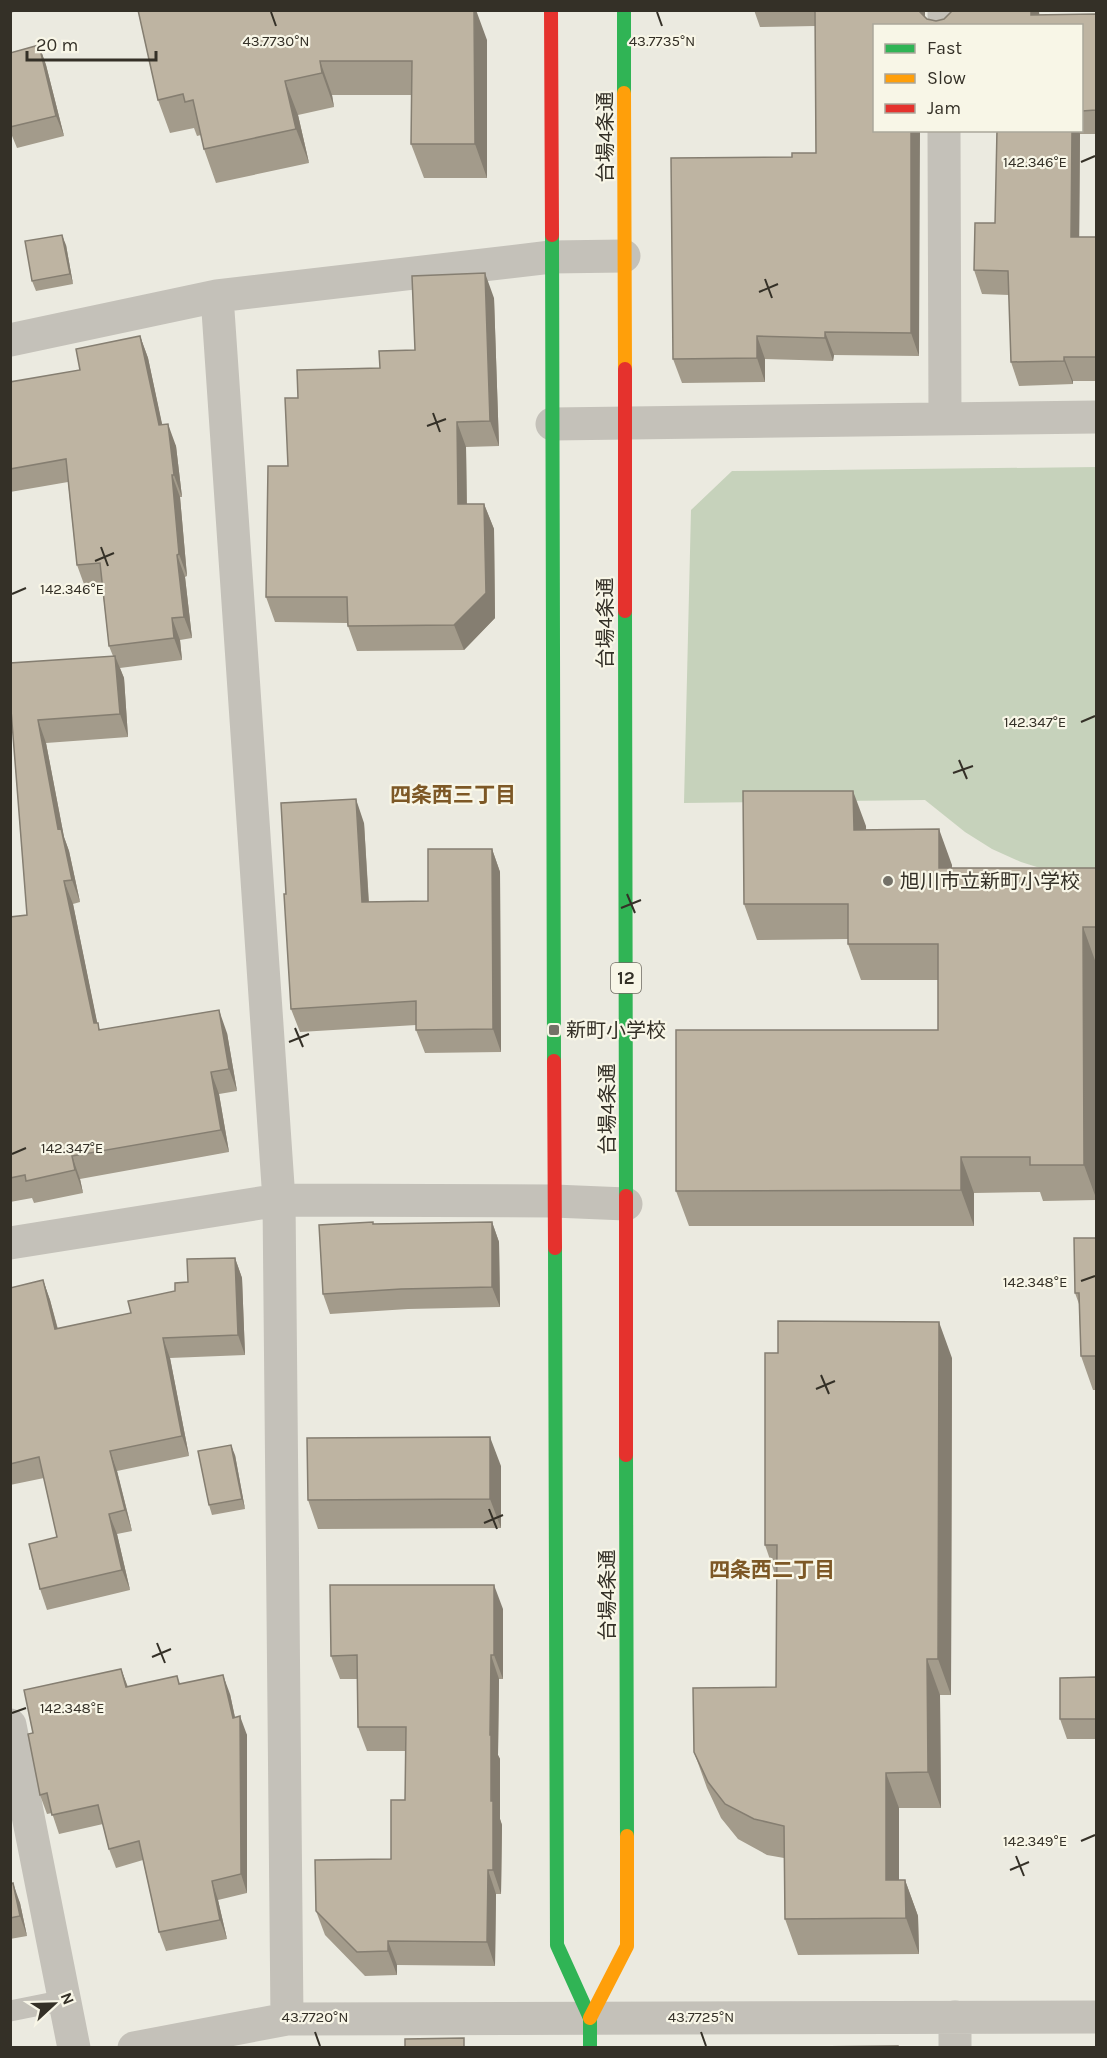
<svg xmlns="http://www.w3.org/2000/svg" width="1107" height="2058" viewBox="0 0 1107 2058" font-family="Karla,'Noto Sans JP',sans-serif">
<rect width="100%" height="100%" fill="#ebeae0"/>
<path fill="#c6d2bb" d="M1096,467V882L1056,873L1021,862L992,849L965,832L925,800L684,803L691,510L732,471Z"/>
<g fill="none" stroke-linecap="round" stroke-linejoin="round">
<path stroke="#c4c1b9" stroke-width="21" d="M10,2011L65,2000"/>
<path stroke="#c4c1b9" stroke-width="33" d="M944,10V26
M944,130L945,419
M217,296L279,1200L287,2019
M10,340L217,296L551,257L624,256
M552,424L1096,417
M10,1243L279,1200L554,1201L626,1204
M10,1725L74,2048
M134,2048L287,2019L1096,2017
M955,2048V2017"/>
<path stroke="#30b455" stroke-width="14" d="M624,10V93
M552,235L554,1061
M625,611L626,1196
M555,1248L557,1945L590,2018V2048
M626,1455L627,1836"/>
<path stroke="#ff9f0a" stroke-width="14" d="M624,93L625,369
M590,2018L627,1946V1836"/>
<path stroke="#e5322d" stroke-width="14" d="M551,10L552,235
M625,369V611
M554,1061L555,1248
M626,1196V1455"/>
</g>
<path fill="#a39b8b" d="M10,10H21L10,13Z
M138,10L487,40V178H424L411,144V95H332L334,107L298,115L309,163L216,183L204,149L201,135L197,136L194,128L170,133L158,100Z
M754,10H925V18L927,19L936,21L1039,10V15L1096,14V134H1080L1079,237L1096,238V381H1073V384L1019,386L1011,362L1009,295L982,294L974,270L995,223L997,130H1082V26H874L919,356L834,355L833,361L765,359V382L682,383L673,359L792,157L816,153L815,26L760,27Z
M39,45L46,65L64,136L17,148L10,131V53Z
M66,245L73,284L36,291L32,281Z
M494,298L499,446L466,447L467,504H484L494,529L495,618L464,650L357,651L348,626L347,623L275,622L266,597L288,466L298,398L380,368L415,350Z
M140,336L148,358L162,425L176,446L182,497H180L187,576L185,577L192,638L180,640L182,660L120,668L124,678L128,737L46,743L64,837L69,851L80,902L73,904L97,1023L100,1030L227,1033L237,1091L219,1094L229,1152L80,1179L83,1193L34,1203L32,1198L10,1202V917L27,915L10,697L113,656L109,646L102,585L85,587L77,565L68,482L10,492V382L80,370Z
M364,823L369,902L428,901L492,849L500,872L501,1052L425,1053L416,1030V1025L300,1032L291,1009L286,894Z
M866,826V830L952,865V868H1096V1200L1043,1201L1040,1192L974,1193V1226H689L676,1191L938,1030V980H861L848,944V939L757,940L744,904Z
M492,1222L499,1242L500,1307L408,1309L330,1314L323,1294L373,1224Z
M1096,1238V1390H1093L1081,1356L1079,1304L1075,1293Z
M235,1258L242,1278L245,1355L170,1358L189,1456L117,1471L132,1531L117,1534L130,1590L47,1610L40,1589L57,1537L44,1478L10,1485V1288L43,1280L50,1300L58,1329L131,1313L175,1291L188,1282Z
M952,1358L951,1695H940L941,1808H899V1880H905L918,1916L919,1954L798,1955L785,1919L784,1858L767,1855L738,1839L721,1818L707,1788L694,1752L776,1687V1577L765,1545Z
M235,1455L245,1509L212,1515L209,1505Z
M501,1466V1528L318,1529L308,1500Z
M503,1609V1679H499L498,1755L500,1759V1819L502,1825L501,1894H496L495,1966L397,1965V1975L365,1976L325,1935L316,1911L391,1859L405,1800V1751H367L358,1727V1679H340L331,1656Z
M121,1669L128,1687L177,1676L180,1684L230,1694L235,1717L247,1735V1893L218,1900L227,1939L166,1951L159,1932L143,1860L116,1868L109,1849L103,1824L59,1834L52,1813L47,1814L40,1795L33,1733Z
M1096,1677V1739H1067L1060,1719Z
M10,1884L20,1903L27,1936L10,1939Z"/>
<path fill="#857e71" d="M474,10H476L487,40V178L475,144Z
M919,10H925V26Z
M1031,10H1039L1040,26L1031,15Z
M39,45L46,65L64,136L56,116Z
M320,61L332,95L334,107L322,73Z
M285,81L298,115L309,163L296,129Z
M911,130H920L919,356L911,333Z
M1072,130H1079L1080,134L1079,261L1071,237Z
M62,235L66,245L73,284L70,274Z
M485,273L494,298L499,446L490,421Z
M825,332L834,355L833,361L825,338Z
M140,336L148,358L167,447L159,425Z
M757,336L765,359V382L757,358Z
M1064,357L1073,381V384L1064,361Z
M457,422L466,447L467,530L458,504Z
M168,424L176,446L182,497L174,475Z
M172,475L180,497L187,576L179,554Z
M484,504L494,529L495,618L464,650L454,625Z
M177,555L185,577L192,638L184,617Z
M172,618L180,640L182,660L174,638Z
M115,656L124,678L128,737L120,714Z
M38,720L46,743L64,837L69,851L80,902L72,880L58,829Z
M853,791L866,826L867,866L854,830Z
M356,799L364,823L370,926L362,902Z
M939,829L952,865V904L939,868Z
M492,849L500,872L501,1052L493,1029Z
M64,881L73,904L102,1046L94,1023Z
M1083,927L1096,963V1198L1084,1165Z
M219,1010L227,1033L237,1091L229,1069Z
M211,1072L219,1094L229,1152L221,1130Z
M72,1156L80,1179L83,1193L75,1170Z
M961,1157L974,1193V1226L961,1190Z
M492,1222L499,1242L500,1307L492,1287Z
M235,1258L242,1278L245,1355L238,1335Z
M43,1280L50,1300L63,1350L55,1329Z
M939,1322L952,1358L951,1695L938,1659Z
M163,1338L170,1358L189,1456L182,1436Z
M490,1437L501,1466V1528L490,1499Z
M231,1445L235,1455L245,1509L242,1499Z
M110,1451L117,1471L132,1531L125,1510Z
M109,1514L117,1534L130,1590L122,1570Z
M494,1585L503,1609V1679L494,1655Z
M491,1655L499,1679L498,1755L500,1759V1819L502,1825L501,1894L493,1870L490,1735Z
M927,1659L940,1695L941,1808L928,1772Z
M121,1669L128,1688L126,1687Z
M223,1675L230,1694L239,1737L233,1718Z
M240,1716L247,1735V1893L241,1874Z
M886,1773L899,1808V1916L886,1880Z
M488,1870L496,1894L495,1966L487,1942Z
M905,1880L918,1916L919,1954L906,1918Z
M212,1881L218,1900L227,1939L220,1920Z
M13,1883L20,1903L27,1936L20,1916Z
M388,1941L397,1965V1975L388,1951Z"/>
<path fill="#beb4a2" stroke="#857e71" stroke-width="1.5" d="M138,10H474L475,144H411L412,61H320L322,73L285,81L296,129L204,149L193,100L185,102L183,94L158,100Z
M815,10H919L920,12L927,19L936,21L944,19L951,12L952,10H1031V15L1096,14V110L1082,111V26H874V130H911V333L825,332V338L757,336V358L673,359L671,158L792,157V153H816Z
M39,45L56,116L10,127V53Z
M997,130H1072L1071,237H1096V357H1064V361L1011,362L1008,271L974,270L975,223H995Z
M62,235L70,274L32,281L25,241Z
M485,273L490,421L457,422L458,504H484L486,593L454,625L348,626L347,597H266L268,466H288L285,398H298L297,370L380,368L379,351L415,350L412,276Z
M140,336L159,425L168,424L174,475H172L179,554L177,555L184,617L172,618L174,638L109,646L100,563L77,565L66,459L10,469V382L80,370L76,349Z
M115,656L120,714L38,720L58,829L61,828L72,880L64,881L94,1023H98L99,1030L219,1010L229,1069L211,1072L221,1130L72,1156L75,1170L26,1181L25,1175L10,1178V917L27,915L10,697V663Z
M743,791H853L854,830L939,829V868H1096V927H1083L1084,1165H1030V1157H961V1190L676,1191V1030H938V944H848V904H744Z
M356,799L362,902L428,901V849H492L493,1029L416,1030V1001L291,1009L284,894H286L281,803Z
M373,1222V1224L492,1222V1287L401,1289L323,1294L319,1225Z
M1074,1238H1096V1356H1081L1079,1293H1075Z
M235,1258L238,1335L163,1338L182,1436L110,1451L125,1510L109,1514L122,1570L40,1589L29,1544L57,1537L39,1457L10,1464V1288L43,1280L55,1329L131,1313L128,1301L175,1291V1283L188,1282L187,1259Z
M778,1321L939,1322L938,1659H927L928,1772L886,1773V1880H905L906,1918L785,1919L784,1826L754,1819L725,1804L708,1782L694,1752L693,1688L776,1687L777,1545H765V1353H778Z
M490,1437V1499L308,1500L307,1438Z
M231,1445L242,1499L209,1505L198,1451Z
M330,1585H494V1655H491L490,1735H491V1801H493V1870H488L487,1942L388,1941V1951L357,1952L316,1911L315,1860L391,1859V1800H405L406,1727H358L357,1655L331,1656Z
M121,1669L126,1687L177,1676L179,1684L223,1675L233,1718L240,1716L241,1874L212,1881L220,1920L159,1932L139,1841L109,1849L98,1805L52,1815L47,1793L40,1795L28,1734L33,1733L24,1690Z
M1096,1677V1719H1060V1678Z
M13,1883L20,1916L10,1918V1884Z
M464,2038V2048H405V2039Z
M898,2046V2048H722Z"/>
<path fill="none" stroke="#343027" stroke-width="2" d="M271,12L276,26M657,12L662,26M1081,162L1095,156M765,279L772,298M759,292L778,284M433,413L440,432M427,426L446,419M101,547L108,566M95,561L114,553M12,594L26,588M1081,722L1095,716M959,760L967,779M953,773L973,766M627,894L635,913M621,908L641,900M295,1028L303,1047M289,1042L309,1034M12,1154L26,1148M1081,1281L1095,1276M821,1375L829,1394M816,1389L835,1381M489,1509L497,1529M484,1523L503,1515M157,1643L165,1663M152,1657L171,1649M12,1713L26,1708M1081,1841L1095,1835M1016,1856L1024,1876M1010,1870L1029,1862M315,2032L320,2046M701,2032L706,2046"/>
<g fill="#747168" stroke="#f8f6e7" stroke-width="2">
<circle cx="888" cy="881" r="6"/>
<rect x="548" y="1024" width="12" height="12" rx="3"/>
</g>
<g text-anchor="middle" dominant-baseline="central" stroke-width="4.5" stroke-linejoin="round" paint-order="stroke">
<rect fill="#f8f6e7" stroke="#6f6b61" stroke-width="1.5" x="611" y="963" width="30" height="30" rx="4.5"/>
<g font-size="18" font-weight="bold" fill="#343027">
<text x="626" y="978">12</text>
</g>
<g font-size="20" fill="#343027" stroke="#f8f6e7">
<text transform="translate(605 137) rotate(-90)">台場4条通</text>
<text transform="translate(605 623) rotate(-90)">台場4条通</text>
<text transform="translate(607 1109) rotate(-90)">台場4条通</text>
<text transform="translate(607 1595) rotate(-90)">台場4条通</text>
</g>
<g font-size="20" fill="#343027" stroke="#f8f6e7" text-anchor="start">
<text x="900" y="881">旭川市立新町小学校</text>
<text x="566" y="1030">新町小学校</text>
</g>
<g font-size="21" font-weight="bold" fill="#7d5826" stroke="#f8f6e7">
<text x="453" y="795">四条西三丁目</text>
<text x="772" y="1570">四条西二丁目</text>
</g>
</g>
<g font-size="15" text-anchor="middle" fill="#343027" stroke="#f8f6e7" stroke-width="4.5" stroke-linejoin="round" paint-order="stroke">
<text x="276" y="46">43.7730°N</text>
<text x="662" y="46">43.7735°N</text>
<text x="1035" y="167">142.346°E</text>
<text x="72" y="594">142.346°E</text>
<text x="1035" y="727">142.347°E</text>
<text x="72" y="1153">142.347°E</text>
<text x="1035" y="1287">142.348°E</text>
<text x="72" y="1713">142.348°E</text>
<text x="1035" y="1846">142.349°E</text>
<text x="315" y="2022">43.7720°N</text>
<text x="701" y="2022">43.7725°N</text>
</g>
<rect width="1107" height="2058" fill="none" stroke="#343027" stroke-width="24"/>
<rect x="873" y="24" width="210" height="108" fill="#f8f6e7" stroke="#aaa79a" stroke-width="1.5"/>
<rect x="885" y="44" width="30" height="9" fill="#30b455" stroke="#aaa79a" stroke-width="1.5"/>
<text x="927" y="54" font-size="18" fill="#343027">Fast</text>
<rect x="885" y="74" width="30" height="9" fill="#ff9f0a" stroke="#aaa79a" stroke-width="1.5"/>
<text x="927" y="84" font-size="18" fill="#343027">Slow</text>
<rect x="885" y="104" width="30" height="9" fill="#e5322d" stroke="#aaa79a" stroke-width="1.5"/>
<text x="927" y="114" font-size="18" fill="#343027">Jam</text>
<g transform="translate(54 2004) rotate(68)" stroke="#f8f6e7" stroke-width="4.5" paint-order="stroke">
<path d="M0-4.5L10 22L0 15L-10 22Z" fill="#343027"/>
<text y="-9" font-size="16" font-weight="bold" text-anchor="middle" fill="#343027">N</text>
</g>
<path d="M27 51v9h129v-9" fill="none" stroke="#343027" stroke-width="3"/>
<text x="36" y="51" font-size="18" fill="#343027" stroke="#f8f6e7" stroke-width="4.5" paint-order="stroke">20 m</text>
</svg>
